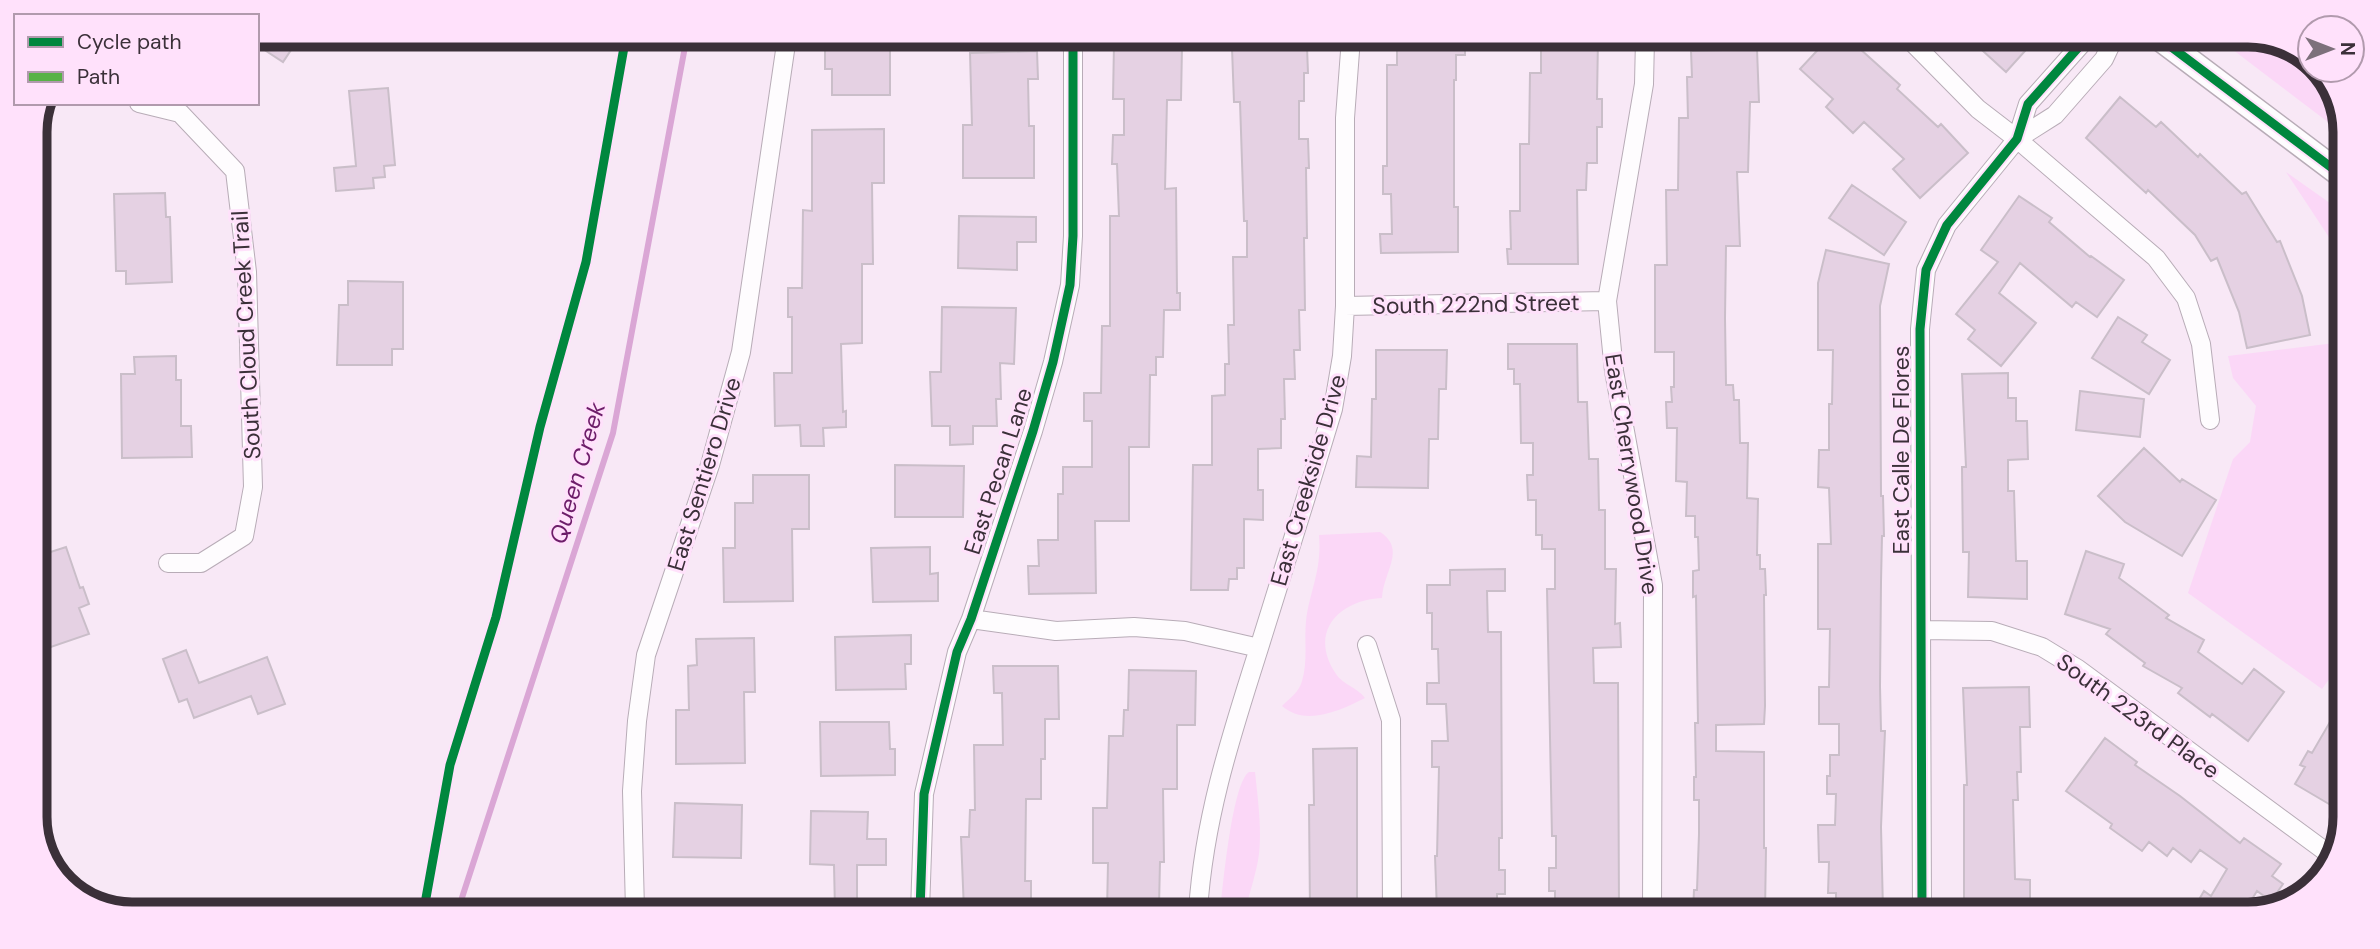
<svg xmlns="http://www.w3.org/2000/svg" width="2380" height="949" viewBox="0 0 2380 949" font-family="'DM Sans',sans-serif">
<rect width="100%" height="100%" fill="#f8e8f6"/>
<path fill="#fbd7f7" d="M2220,40H2279L2310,62V70H2321L2325,73L2345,126V135Z
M2286,172L2344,213V260Z
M2343,342L2341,663L2322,689L2188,593L2233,459L2250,442L2256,406L2233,378L2228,356Z
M1380,532C1407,549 1383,572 1382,598C1338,600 1308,633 1336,674C1343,685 1357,687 1365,698C1341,710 1306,727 1282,706C1290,698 1299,692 1302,681C1308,661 1304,641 1306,621C1310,589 1322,571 1319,535Z
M1249,772H1255C1258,801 1264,841 1256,870C1253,884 1248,897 1245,912L1220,911C1223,887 1232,783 1249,772Z"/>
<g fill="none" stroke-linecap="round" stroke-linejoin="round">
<path stroke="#daa6d5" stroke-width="6" d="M458,910L613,433L687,36"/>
</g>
<path fill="#e5d1e3" stroke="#cabec9" stroke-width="2" d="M257,35H301L283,62L257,45Z
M1397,38H1465V55H1456V80H1454V207H1458V252L1381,253L1380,234H1392L1391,194H1383V166H1387V65H1397Z
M1541,38L1598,39L1597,99H1602V127H1597V163H1587L1586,190H1577L1578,264H1508L1507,249H1511L1510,211H1520V144H1529L1530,73H1541Z
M1828,39H1849L1900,85L1897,89L1938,127L1941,124L1968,153L1920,198L1893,169L1904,159L1864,122L1853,133L1826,107L1833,99L1800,69Z
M1971,40H2035L2006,72Z
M825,41H890V95H832V69H825Z
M1114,44L1182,46L1181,100H1167L1165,189L1176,188L1177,293H1180V310H1164L1163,357H1156V375H1150L1149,447H1129V521H1095L1096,593L1029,594L1028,566H1039L1038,540H1058V494H1063V467H1092V421H1084V393H1101L1102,326H1110V216H1119L1117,164H1112L1113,135H1124V99H1113Z
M1307,47L1308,73H1304V101H1299V139H1308L1309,168H1306L1307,238H1304L1305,310H1299L1300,350H1294L1295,379H1284L1285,419H1281V448L1258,449V490H1263V520L1244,519V568H1237V579H1229L1228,590H1191L1193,465H1212V396L1225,395V364H1229L1228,325H1234L1233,257H1247V221H1244L1240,102H1234L1232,48Z
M1757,49L1759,102H1750L1748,172H1737L1740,246H1726L1725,318L1726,385H1733L1734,400H1739L1740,443H1748L1747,498L1758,499L1757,555H1760V569H1765L1766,595H1764L1765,706L1764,724L1716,725V751L1764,752V848H1766L1765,913H1693L1694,890H1697L1699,834V800H1694V777H1696L1695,723H1698L1696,596L1693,597V571L1699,570L1698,537H1695V516H1686L1687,482L1676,481L1677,428H1667L1666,402H1672L1671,387H1674V352H1655V265H1667L1666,190H1678L1679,118H1688L1687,77H1692L1691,51Z
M1037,51L1038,79H1028L1029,126H1034V178H963V125H972L970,53Z
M388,88L395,165L384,166L385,177L373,178L374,188L336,191L334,168L356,166L349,91Z
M2120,97L2156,127L2161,122L2198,157L2200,154L2242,194L2246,192L2277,242L2280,241L2302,296L2310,335L2247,348L2239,312L2217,258L2211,261L2195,235L2148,190L2146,193L2086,138Z
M884,129V183H872L873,264H862V343L841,344L843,412L846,411V427L823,428L824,446H801L800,425L775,426L774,373H792V317H788V288H802L803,210L812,211V130Z
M1852,185L1906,222L1884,255L1829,218Z
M165,193L166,217H170L172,282L126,284V271H116L114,194Z
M2019,196L2052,218L2049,222L2090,257L2091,256L2124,280L2097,317L2076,302L2072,307L2020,263L1999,293L2036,323L2001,366L1968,339L1975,330L1956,314L1998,262L1981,250Z
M959,216L1036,217V242H1017V270L958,268Z
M1826,250L1889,264L1880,306L1881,496H1883L1884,536H1882L1881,582L1880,686L1881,731H1885L1881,827L1883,910H1836V893H1828L1829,862H1819L1818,825H1835L1836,794H1827V776H1830V755H1839V724H1819V687H1829L1830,629H1818V544H1831L1829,488L1818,487L1819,450H1829V404H1832L1833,350H1818V283Z
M348,281L403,282V349H392V365H337L339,305H348Z
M942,307L1016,308L1014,364L1000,363L1001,399H996L997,426H973V444L950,445V426H932L930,372H941Z
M2118,317L2147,335L2142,342L2170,360L2149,394L2092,358Z
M1508,344H1577L1578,402H1587L1589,459H1598L1599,510H1605V569H1616L1615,624L1620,623L1621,647L1593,648L1594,683H1618L1619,912H1555V891H1549V868H1556V836H1552L1547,589H1555V549H1542V535H1536V500H1528L1527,475H1533V443H1521L1520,384H1514V369H1508Z
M1376,350H1447L1446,389H1439L1438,439H1429L1428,488L1356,487L1357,456L1371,457L1372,399H1376Z
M176,356V380H181V426H191L192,457L122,458L121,374H135L134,357Z
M2008,373V398H2016V421H2027L2028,459L2008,460V491H2014L2016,561H2027V599L1968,597L1969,552H1963L1962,467H1966L1962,374Z
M2080,391L2144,399L2140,437L2076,430Z
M2144,448L2180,482L2182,479L2216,500L2182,556L2125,522L2098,496Z
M895,465L964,466L963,517H895Z
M753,475H809V529H792L793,601L724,602L723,548H735V503H753Z
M66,547L80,588L83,587L89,604L79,608L89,634L42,650L35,629V557Z
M930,547V574L938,573V601L873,602L871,548Z
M2086,551L2124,564L2119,578L2169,615L2166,618L2204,640L2198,652L2242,684L2254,669L2284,692L2248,741L2212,714L2210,717L2178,693L2182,688L2143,666L2145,663L2106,634L2110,629L2065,614Z
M1505,569V591H1487L1488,632H1501L1502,838H1499V870H1505V894H1497V912H1437L1435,856H1437L1439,767H1432V741H1448L1446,704H1427V683H1439L1438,649H1432V613H1427V585H1450V570Z
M911,635V664H905L906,689L836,690L835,637Z
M754,638L755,692H744L745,763L676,764V710H689L688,666L697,665L696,639Z
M186,650L199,683L267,657L285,704L258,714L251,696L194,718L187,699L179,702L163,659Z
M993,666H1058L1059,719H1045V759H1041V799H1026L1025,881H1031V911H964L961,837H969L970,810H975L974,745H1003L1002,693H994Z
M1129,670L1196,671L1195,725H1177V789H1163L1164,862H1160L1159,906H1148V911H1107L1108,863H1093V808H1107L1109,736H1123L1124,710H1128Z
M2029,687L2030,727H2020L2021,772H2017L2018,800H2013L2015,879L2030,880V913H1964V785H1967L1963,688Z
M2341,703L2340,800L2334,797L2329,804L2295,784L2305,767L2300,765L2308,751L2312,753Z
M820,722H889L890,749H895V775L821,776Z
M2105,738L2137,762L2135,765L2180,796L2240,843L2244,838L2281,864L2272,876L2283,884L2271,901L2257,891L2243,914H2201L2194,908L2204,891L2211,896L2227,869L2200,850L2191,862L2173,848L2167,856L2149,842L2142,851L2110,828L2112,824L2066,791Z
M1357,748V912H1310L1309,805H1314L1313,749Z
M675,803L742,805L741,858L673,857Z
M811,811L868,812L867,839H886V865H857V911L835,910L834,865L810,864Z"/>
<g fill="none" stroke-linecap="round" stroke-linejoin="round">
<defs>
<path id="street" d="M1645,39L1644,84L1607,301L1614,371L1653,585L1652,913
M1909,39L1978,109L2017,139L2156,258L2186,298L2201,344L2210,420
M139,103L180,113L235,171L247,272L253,487L244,536L201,563H168
M2017,139L2055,115L2104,59L2113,40
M1345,306L1607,301
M971,619L1056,631L1134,627L1185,631L1259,648
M1922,630L1992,631L2042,647L2078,669L2333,857
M1367,645L1391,720L1392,912
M635,910L632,791L637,721L646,655L710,465L741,352L787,37
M920,911L924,794L957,652L971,619L1033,431L1053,362L1070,285L1073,236V37
M1198,911C1204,818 1231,736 1259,648C1284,569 1309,489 1333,409L1342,356L1345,306V118L1351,38
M1922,913L1920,329L1926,270L1947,225L2017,139L2028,104L2085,40"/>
<path id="secondary" d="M2162,40L2344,177"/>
</defs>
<use href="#street" stroke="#b8acb7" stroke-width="20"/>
<use href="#secondary" stroke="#b8acb7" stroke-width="27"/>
<use href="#street" stroke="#fefcfe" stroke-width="18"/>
<use href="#secondary" stroke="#fefcfe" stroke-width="24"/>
<path stroke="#57b246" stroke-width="7" stroke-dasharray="14 7" stroke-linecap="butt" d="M2277,40L2299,64L2331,90"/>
<defs>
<path id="cycleway" d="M2162,40L2344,177
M424,909L450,765L496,617L540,427L586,262L626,36
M920,911L924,794L957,652L971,619L1033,431L1053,362L1070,285L1073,236V37
M1922,913L1920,329L1926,270L1947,225L2017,139L2028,104L2085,40"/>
</defs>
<use href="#cycleway" stroke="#ffe1fb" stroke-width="13"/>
<use href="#cycleway" stroke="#00873e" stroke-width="9"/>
</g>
<g text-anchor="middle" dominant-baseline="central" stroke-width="6" stroke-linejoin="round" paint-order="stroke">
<g font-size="23" fill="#3b3039" stroke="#ffe1fb">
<text transform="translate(1476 304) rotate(-1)">South 222nd Street</text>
<text transform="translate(246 335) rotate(-93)">South Cloud Creek Trail</text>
<text transform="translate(1901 450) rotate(-90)">East Calle De Flores</text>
<text transform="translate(998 471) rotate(-72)">East Pecan Lane</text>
<text transform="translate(704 474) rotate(-73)">East Sentiero Drive</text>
<text transform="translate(1632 474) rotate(81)">East Cherrywood Drive</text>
<text transform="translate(1308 480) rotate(-74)">East Creekside Drive</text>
<text transform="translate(2138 716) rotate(36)">South 223rd Place</text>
</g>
<g font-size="24" font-style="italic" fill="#6d1d69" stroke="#ffe1fb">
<text transform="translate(577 473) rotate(-74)">Queen Creek</text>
</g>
</g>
<path d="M0 0H2380V949H0ZM132 47H2248A85 85 0 0 1 2333 132V817A85 85 0 0 1 2248 902H132A85 85 0 0 1 47 817V132A85 85 0 0 1 132 47Z" fill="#ffe1fb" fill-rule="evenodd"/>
<path fill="none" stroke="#3b3039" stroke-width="9" d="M132 47H2248A85 85 0 0 1 2333 132V817A85 85 0 0 1 2248 902H132A85 85 0 0 1 47 817V132A85 85 0 0 1 132 47Z"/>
<rect x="14" y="14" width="245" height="91" fill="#ffe1fb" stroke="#b19aad" stroke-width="2"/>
<rect x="28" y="37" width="35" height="10" fill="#00873e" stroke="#b19aad" stroke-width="2"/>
<text x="77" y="49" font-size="21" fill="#3b3039">Cycle path</text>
<rect x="28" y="72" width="35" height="10" fill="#57b246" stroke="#b19aad" stroke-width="2"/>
<text x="77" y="84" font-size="21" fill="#3b3039">Path</text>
<g transform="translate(2331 49) rotate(90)"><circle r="33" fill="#ffe1fb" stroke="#b19aad" stroke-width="2"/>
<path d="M0-5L12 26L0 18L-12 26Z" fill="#7d707b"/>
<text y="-10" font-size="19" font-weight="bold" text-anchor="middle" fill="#3b3039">N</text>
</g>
</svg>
